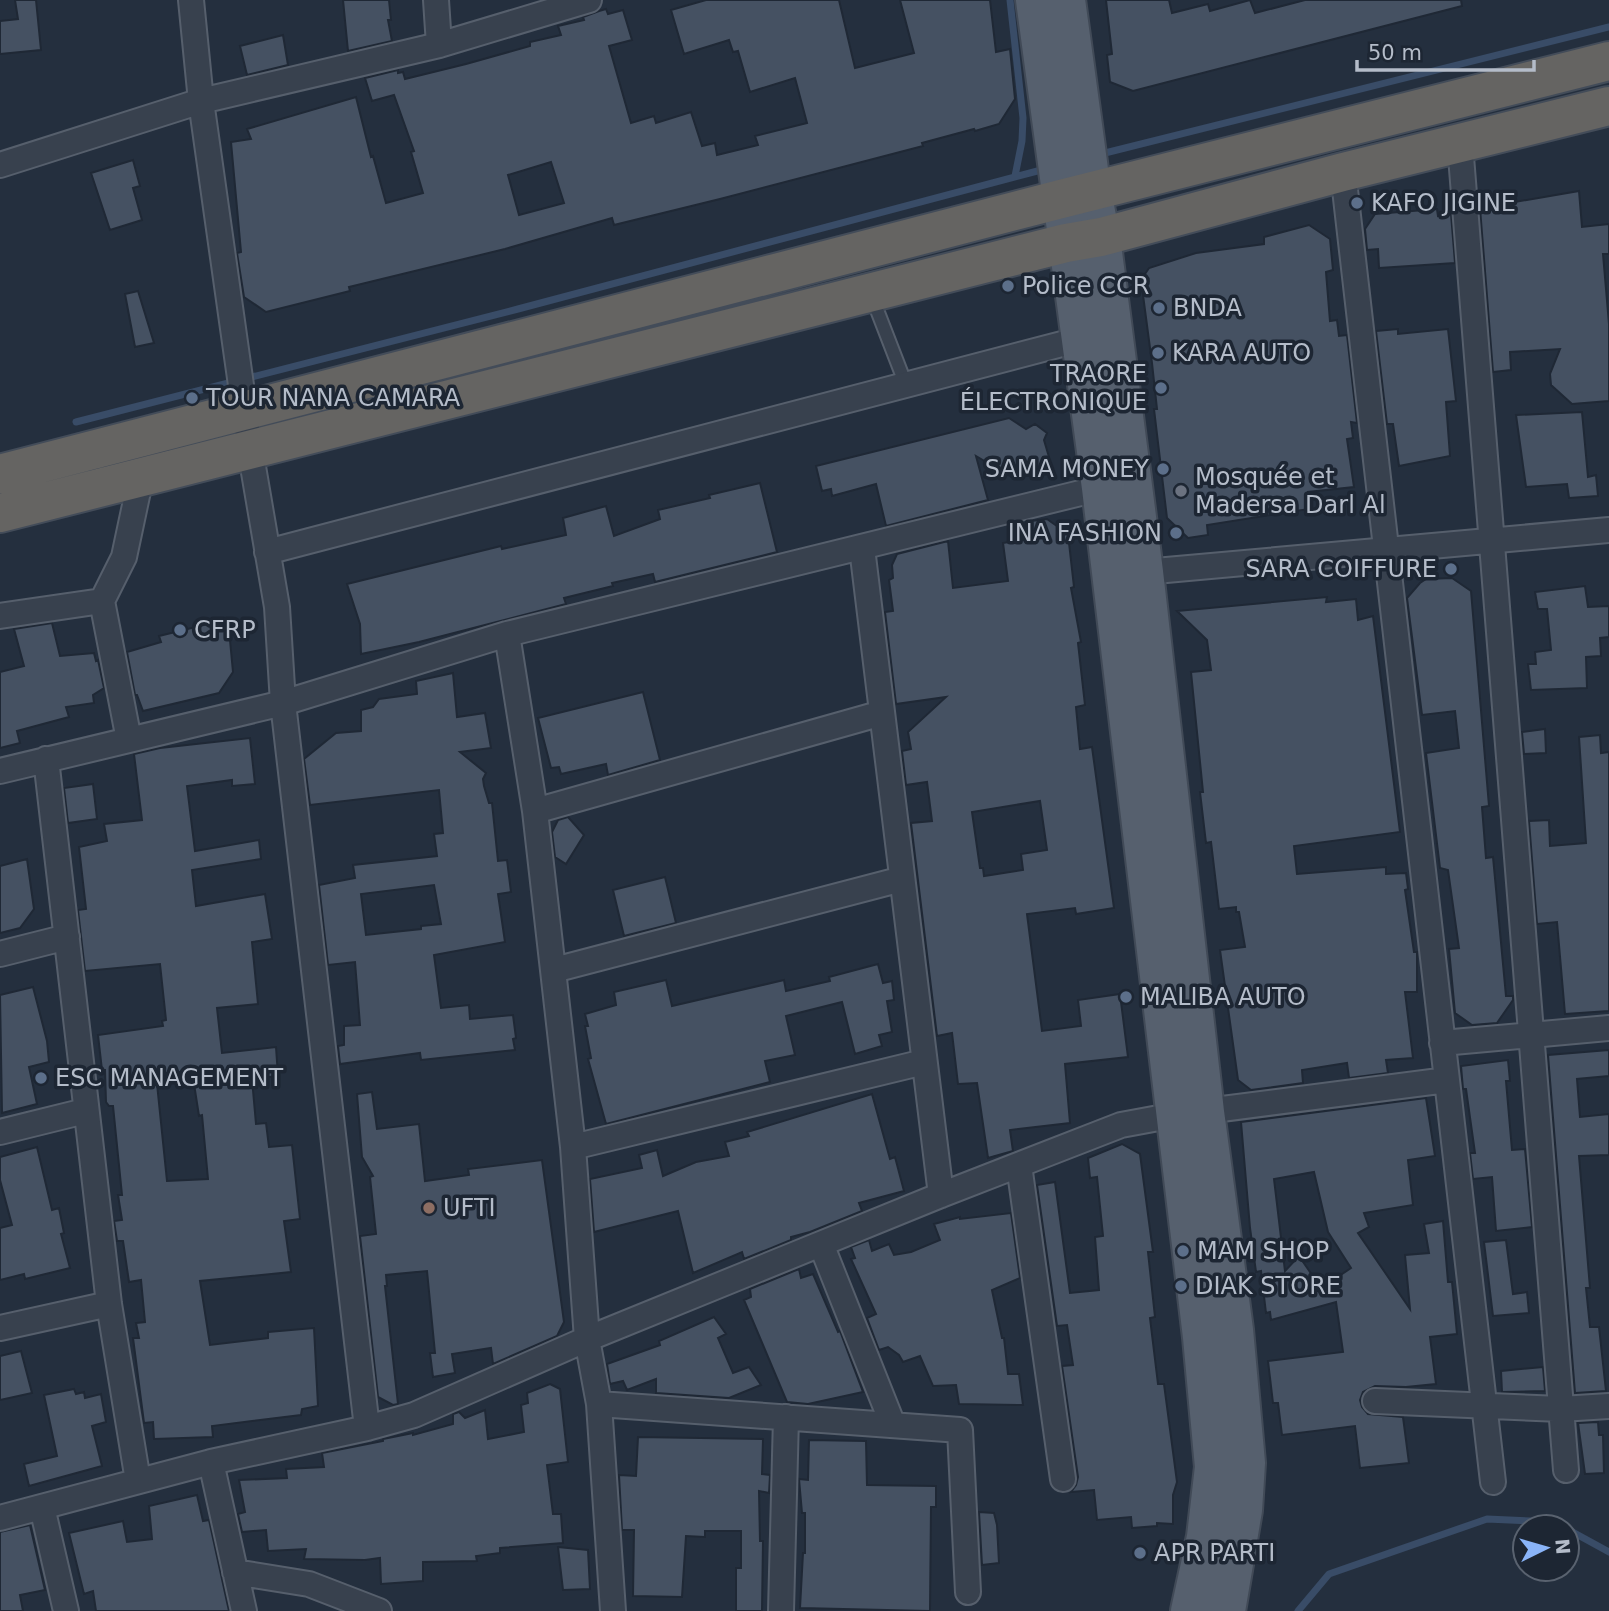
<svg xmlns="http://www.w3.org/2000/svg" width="1609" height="1611" viewBox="0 0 1609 1611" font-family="'DejaVu Sans',sans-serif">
<rect width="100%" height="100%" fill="#242f3e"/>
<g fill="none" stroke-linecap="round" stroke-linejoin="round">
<path stroke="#394c67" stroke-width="7" d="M1010,0L1023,118L1022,141L1015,176
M1097,155L1609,27
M76,422L518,309L1045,169
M1567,1529L1609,1552
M1298,1611L1329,1574L1487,1519L1555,1522L1564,1527"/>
</g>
<path fill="#455162" stroke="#1f2835" stroke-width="2" fill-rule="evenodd" d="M15,0H36L41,50L0,54V21L18,19Z
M343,0H389L391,20H388L392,41L348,51Z
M706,0H839L855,68L914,53L900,0H990L996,52L1010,49L1015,99L999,124L975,131L974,129L922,143L923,146L720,199L614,225L612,218L505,249L349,287L350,291L266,312L244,297L237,253L241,252L231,142L251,139L247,129L356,97L371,157L373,156L386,203L423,193L411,152L414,151L394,95L372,101L365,78L398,70V73L403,72L405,79L466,64L530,46V42L561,35L558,26L584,20L583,17L599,11L606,9L608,14L623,10L632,40L609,46L631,123L654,116L656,123L691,112L702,146L715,143L717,155L758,145L755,136L807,123L795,78L750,92L738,51L733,52L729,40L684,54L671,10ZM551,162L564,203L519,215L508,175Z
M1106,0H1169L1172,13L1208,4L1210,11L1250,0L1255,13L1305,0H1461L1462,6L1133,91L1110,82L1107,55L1112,54Z
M283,35L288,65L247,75L240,46Z
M133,160L140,186L133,188L142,220L110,230L91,173Z
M1579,191L1582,227L1609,224V254H1603L1609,324V401L1572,404L1551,385L1550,374L1560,349L1510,352L1511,370L1493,372L1480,208Z
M1437,209L1438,216L1451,214L1455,263L1379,268L1378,249L1367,250L1365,229L1375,214Z
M1309,225L1330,239L1333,270L1326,272L1330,321L1337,320L1339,336L1347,335L1357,423L1351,422L1353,438L1347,439L1354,487L1308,492L1309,509L1207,525L1208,535L1188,538L1167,518L1154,409H1157L1152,363L1141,280L1149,268L1196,253L1264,244V237Z
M138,291L154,343L135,347L125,294Z
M1398,329V334L1448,329L1456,401L1446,402L1450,456L1399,466L1393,424H1387L1376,331Z
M1582,412L1588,477L1596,475L1598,496L1569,498L1567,484L1526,487L1516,415Z
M1009,418L1026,429L1035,424L1047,433L1044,440L1049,457L1047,463L1036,470L1029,468L1024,478L1015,479L976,456L988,500L886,526L876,484L832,496L831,489L822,491L816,466Z
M760,483L777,552L655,582L653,574L612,583L613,586L564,598L566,604L419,642L361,654L360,624L347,584L501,546L502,549L566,535L563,518L606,506L614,536L660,519L658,510L710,498L709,495Z
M1047,519L1068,534L1074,587L1071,588L1081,642L1078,643L1085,705L1076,707L1080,749L1092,747L1114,908L1076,914L1075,908L1027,914L1042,1031L1081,1026L1078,1000L1120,994L1128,1057L1065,1064L1070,1123L1010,1130L1013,1151L988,1158L977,1083L958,1084L952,1033L937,1036L911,823L932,821L927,782L906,785L902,751L911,749L908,732L946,697L896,704L885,612L893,611L889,580L893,578L892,565L897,554L948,541L953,588L1008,581L1003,543L1032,538L1031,521ZM1040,801L1047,850L1021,854L1023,870L984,876L983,868H980L972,812Z
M1452,578L1471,591L1489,806L1482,807L1486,858L1493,857L1506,996H1513V1000L1497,1023L1472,1025L1455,1013L1449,949L1459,948L1448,870L1440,868L1426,753L1459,748L1455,711L1422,715L1407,598L1420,583L1426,579Z
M1585,586L1588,607L1609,606V637L1600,638L1601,656L1586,657L1587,688L1531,690L1528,664H1536L1535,652L1551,650L1547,609H1538L1535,592Z
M1327,597L1326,602L1356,599L1358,620L1373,616L1400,832L1294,846L1297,874L1386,867V874L1406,873L1408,889L1405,890L1414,952H1417V992H1405L1413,1058L1386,1060L1388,1073L1349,1078L1347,1063L1302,1070L1303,1083L1251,1090L1238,1080L1220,950L1245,947L1239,912H1236V907L1219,909L1211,842L1206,843L1200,792H1203L1191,672L1211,670L1207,640L1177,611Z
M228,619L233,672L219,693L143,711L137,695H135L127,652L161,642L159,636Z
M52,623L60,656L94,653L96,661L98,660L104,688L93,695L94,703L66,707L69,717L17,731L20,743L0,748V672L24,666L14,629Z
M453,673L457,717L485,713L491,748L460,752L486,773L483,779L484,786L489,803H492L498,861L507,860L511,892L498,894L505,942L434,955L441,1008L469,1005L470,1019L513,1015L516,1038L513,1039L515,1050L421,1060L420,1053L340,1064L338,1046L344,1045V1026L360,1025L355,962L328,965L319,885L355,878L353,865L437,856L434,834L443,833L439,790L310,805L304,759L336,733L361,731V710L373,707L379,699L417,694L416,681ZM434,885L441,924L421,926V929L366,935L361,894Z
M643,692L660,760L608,775L606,764L561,774L559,767L551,768L538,718Z
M1545,729L1546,753L1524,754L1522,732Z
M1600,735L1601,753L1609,752V1011L1565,1014L1557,922L1537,924L1529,821L1549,820L1550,846L1586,843L1579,737Z
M250,738L255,784L232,786V780L187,786L195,851L259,840L261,859L192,870L196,906L265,894L272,939L252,942L258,1004L217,1008L222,1053L276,1047L278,1076L252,1079L256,1124L266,1123L269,1147L292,1145L300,1219L284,1221L291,1272L200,1281L210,1345L268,1338V1332L314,1328L318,1406L302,1409L301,1415L212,1426L213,1437L154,1439L153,1422L144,1423L133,1338H139L136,1323L145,1322L141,1280L129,1282L123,1241H117L114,1221L122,1220L118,1195H122L113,1106H109L106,1102L105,1070H102L98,1035L163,1026L162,1021L166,1020L160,964L85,971L78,910L86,909L79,847L107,841L104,824L142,820L134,754L160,748ZM192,1071L199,1116L202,1115L208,1179L167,1181L156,1074Z
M93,784L97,819L68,823L64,788Z
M568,817L584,835L566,864L555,857L552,832L558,820Z
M27,859L34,909L20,928L0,933V866Z
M665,877L676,923L624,936L613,890Z
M878,964L883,983L892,981L894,1000L887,1001L892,1032L879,1035L882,1046L855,1054L842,1002L786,1016L795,1055L765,1061L770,1082L606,1124L588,1059L591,1058L585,1026H588L585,1014L616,1005L614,992L666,980L672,1006L784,980L786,991L830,981L829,977Z
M33,987L47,1041L49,1062L29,1067L37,1104L2,1113L0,995Z
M1609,1050V1076L1577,1079L1580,1117L1609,1114V1155L1579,1156L1590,1288H1586L1590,1327H1599L1606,1391L1575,1393L1548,1055Z
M1508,1060L1510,1081H1506L1512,1150L1525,1149L1532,1227L1496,1231L1492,1177L1473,1179L1470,1153H1475L1466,1089H1463L1461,1066Z
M372,1092L377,1129L419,1124L425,1181L469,1175L468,1169L542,1160L564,1322L557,1336L493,1364L491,1348L452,1354L455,1373L433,1377L430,1353H435L427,1271L386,1275L387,1286H385L398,1404L393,1405L378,1397L360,1236L376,1234L370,1177L373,1176L362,1157L357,1094Z
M872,1094L890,1159L895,1157L904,1191L859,1203L862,1211L810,1232L791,1237V1240L744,1259L742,1252L693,1273L678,1211L594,1232L590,1179L642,1168L639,1155L657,1150L663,1176L696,1162L729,1156L725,1142L749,1136L747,1132Z
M1426,1098L1435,1156L1408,1160L1413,1205L1364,1213L1369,1227L1358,1233L1410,1309L1405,1255L1429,1253L1424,1224L1443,1221L1448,1282H1452L1457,1334L1430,1337L1436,1384L1406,1387L1375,1386L1363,1392L1360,1400L1362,1407L1368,1414L1403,1417L1409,1463L1360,1468L1355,1426L1282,1435L1278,1403H1273L1268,1361L1343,1352L1336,1302L1271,1320L1270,1312L1266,1313L1261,1271L1256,1272L1250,1228L1241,1122ZM1314,1172L1328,1232L1351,1268L1321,1288L1299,1256L1285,1271L1274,1179Z
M1122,1144L1140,1154L1153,1252H1148L1155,1317L1150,1318L1158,1384H1164L1177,1482L1173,1495V1524L1157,1523V1526L1132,1528L1131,1517L1097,1520L1094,1490L1071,1492L1076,1485L1078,1477L1062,1366L1073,1365L1067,1325L1057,1326L1037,1185L1055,1182L1070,1293L1099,1290L1095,1237L1103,1236L1097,1177L1090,1178L1088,1158Z
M37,1147L52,1210L59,1208L64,1233L61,1234L70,1268L25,1279L24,1274L0,1280V1228L12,1225L0,1180V1157Z
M1011,1213L1020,1278L992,1290L1002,1338H1004L1008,1374H1019L1023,1405L959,1404L956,1385L933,1386L920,1356L903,1362L899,1355L888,1347L879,1350L867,1318L876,1314L851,1259L855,1258L851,1247L869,1240L872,1251L889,1244L894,1255L911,1252L940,1240L934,1224L960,1217V1219Z
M1506,1240L1513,1294L1527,1292L1529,1313L1493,1316L1484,1242Z
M799,1269L801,1278L813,1274L838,1332L840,1331L863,1392L808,1404L787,1402L744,1300L751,1297L750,1289Z
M714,1317L726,1334L718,1338L733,1373L749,1367L761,1385L729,1398L656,1393V1379L627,1390L623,1381L610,1384L607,1364L660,1345L659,1341Z
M21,1351L32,1393L0,1400V1356Z
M1543,1367L1545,1391L1502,1392L1501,1371Z
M550,1384L560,1389L568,1462L547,1465L553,1514H561L563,1543L500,1548V1553L476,1556L477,1561L423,1562V1581L381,1584L380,1558L365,1560L304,1559L306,1549L268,1551L266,1530L242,1532L238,1514L245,1512L239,1480L287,1478L286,1469L324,1467L322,1453L383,1441V1439L413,1433V1435L453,1424V1414L459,1412L465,1418L485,1410L488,1439L524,1432L521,1405L528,1403L527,1393Z
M74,1389L76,1394L84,1392L85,1398L101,1394L106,1422L92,1426L102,1466L29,1486L24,1464L57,1456L44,1395Z
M1598,1422L1599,1435H1603L1604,1473L1585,1474L1578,1423Z
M638,1437L763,1439L762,1474L770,1475L769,1493L759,1491L760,1541H763L762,1611H736V1568H741V1531H705V1537L686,1536L682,1597L633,1596L634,1530H622L619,1475L636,1476Z
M809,1440L866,1441L867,1485L936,1486V1507H931L930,1611L800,1608L803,1553H805V1513H802L799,1479L808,1480Z
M197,1495L203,1521L209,1520L229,1611H96L93,1591L84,1594L69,1533L123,1521L127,1542L152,1539L149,1506Z
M979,1512L994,1513L997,1525L999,1563L982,1565Z
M30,1525L45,1590L20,1595L23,1611H0V1532Z
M558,1547L588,1550L590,1589L563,1590Z"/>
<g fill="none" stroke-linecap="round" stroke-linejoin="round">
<defs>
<path id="service" d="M872,297L906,385"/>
<path id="minor" d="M191,0L201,101L250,449L277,607L283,703L367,1428
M436,0L439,45
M1460,144L1566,1470
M0,165L201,101L439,45L589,0
M1343,172L1493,1482
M862,548L941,1195
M267,552L1081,339
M1144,572L1609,530
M102,601L129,740
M0,616L102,601L124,557L141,477
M507,634L535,811L573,1147L587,1339L599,1404L613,1611
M46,759L109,1304L138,1481
M0,771L283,703L507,634L1101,488
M535,811L882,713
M0,954L67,937
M554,970L902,879
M1442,1043L1609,1028
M0,1132L85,1111
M573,1147L924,1062
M1019,1165L1063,1479
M821,1244L893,1425
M0,1328L109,1304
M1375,1401L1561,1409L1609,1406
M599,1404L960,1430L968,1592
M211,1462L244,1611
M42,1507L66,1611
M0,1518L211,1462L367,1428L414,1415L587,1339L941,1195L1121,1125L1175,1115L1447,1080
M235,1572L309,1584L379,1611
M781,1611L786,1417"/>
<path id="primary" d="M1035,0L1101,488L1202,1337L1214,1467L1206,1537L1190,1611
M1066,0L1092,192L1101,237L1144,572L1205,1112L1234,1330L1246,1463L1243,1510L1226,1611"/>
<path id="trunk" d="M0,474L1061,199L1609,61
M0,513L1066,243L1101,237L1343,172L1609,106"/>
</defs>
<use href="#service" stroke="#565f6c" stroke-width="16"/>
<use href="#minor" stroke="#565f6c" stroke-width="28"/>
<use href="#primary" stroke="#414a57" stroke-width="42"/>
<use href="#trunk" stroke="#434c59" stroke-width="42"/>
<use href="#service" stroke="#38414e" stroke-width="12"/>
<use href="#minor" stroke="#38414e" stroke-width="24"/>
<use href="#primary" stroke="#56606e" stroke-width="38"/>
<use href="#trunk" stroke="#656462" stroke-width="38"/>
</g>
<g fill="#5c6f8a" stroke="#1d2633" stroke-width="2.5">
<circle cx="1357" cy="203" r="7"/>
<circle cx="1008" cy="286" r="7"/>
<circle cx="1159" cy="308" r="7"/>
<circle cx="1158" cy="353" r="7"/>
<circle cx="1161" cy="388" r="7"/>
<circle cx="192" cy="398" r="7"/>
<circle cx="1163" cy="469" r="7"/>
<circle cx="1176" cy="533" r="7"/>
<circle cx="1451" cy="569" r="7"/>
<circle cx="180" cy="630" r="7"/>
<circle cx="1126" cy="997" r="7"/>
<circle cx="41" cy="1078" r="7"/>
<circle cx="1183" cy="1251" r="7"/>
<circle cx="1181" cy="1286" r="7"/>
<circle cx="1140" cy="1553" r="7"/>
</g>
<circle fill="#6b7280" stroke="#1d2633" stroke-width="2.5" cx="1181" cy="491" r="7"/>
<circle fill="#8d6e63" stroke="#1d2633" stroke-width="2.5" cx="429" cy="1208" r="7"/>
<g text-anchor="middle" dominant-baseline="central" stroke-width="7" stroke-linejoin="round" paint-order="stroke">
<g font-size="24" fill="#b4bcc9" stroke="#1d2633" text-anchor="start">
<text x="1371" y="203">KAFO JIGINE</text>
<text x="1022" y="286">Police CCR</text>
<text x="1173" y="308">BNDA</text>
<text x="1172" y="353">KARA AUTO</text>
<text x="1147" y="374" text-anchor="end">TRAORE<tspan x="1147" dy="28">ÉLECTRONIQUE</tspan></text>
<text x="206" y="398">TOUR NANA CAMARA</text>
<text x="1149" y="469" text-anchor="end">SAMA MONEY</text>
<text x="1195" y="477">Mosquée et<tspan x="1195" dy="28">Madersa Darl Al</tspan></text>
<text x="1162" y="533" text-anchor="end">INA FASHION</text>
<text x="1437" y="569" text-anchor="end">SARA COIFFURE</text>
<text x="194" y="630">CFRP</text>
<text x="1140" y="997">MALIBA AUTO</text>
<text x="55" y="1078">ESC MANAGEMENT</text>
<text x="443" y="1208">UFTI</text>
<text x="1197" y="1251">MAM SHOP</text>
<text x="1195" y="1286">DIAK STORE</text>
<text x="1154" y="1553">APR PARTI</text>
</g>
</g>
<g transform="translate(1546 1548) rotate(85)"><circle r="33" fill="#1d2633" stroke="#59626f" stroke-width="2"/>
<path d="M0-5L12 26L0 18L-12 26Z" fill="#8ab4f8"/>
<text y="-10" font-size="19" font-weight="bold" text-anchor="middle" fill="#b4bcc9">N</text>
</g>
<path d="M1357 60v10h177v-10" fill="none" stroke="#b4bcc9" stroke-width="3.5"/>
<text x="1368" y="60" font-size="21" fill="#b4bcc9" stroke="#1d2633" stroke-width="5" paint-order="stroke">50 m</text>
</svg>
